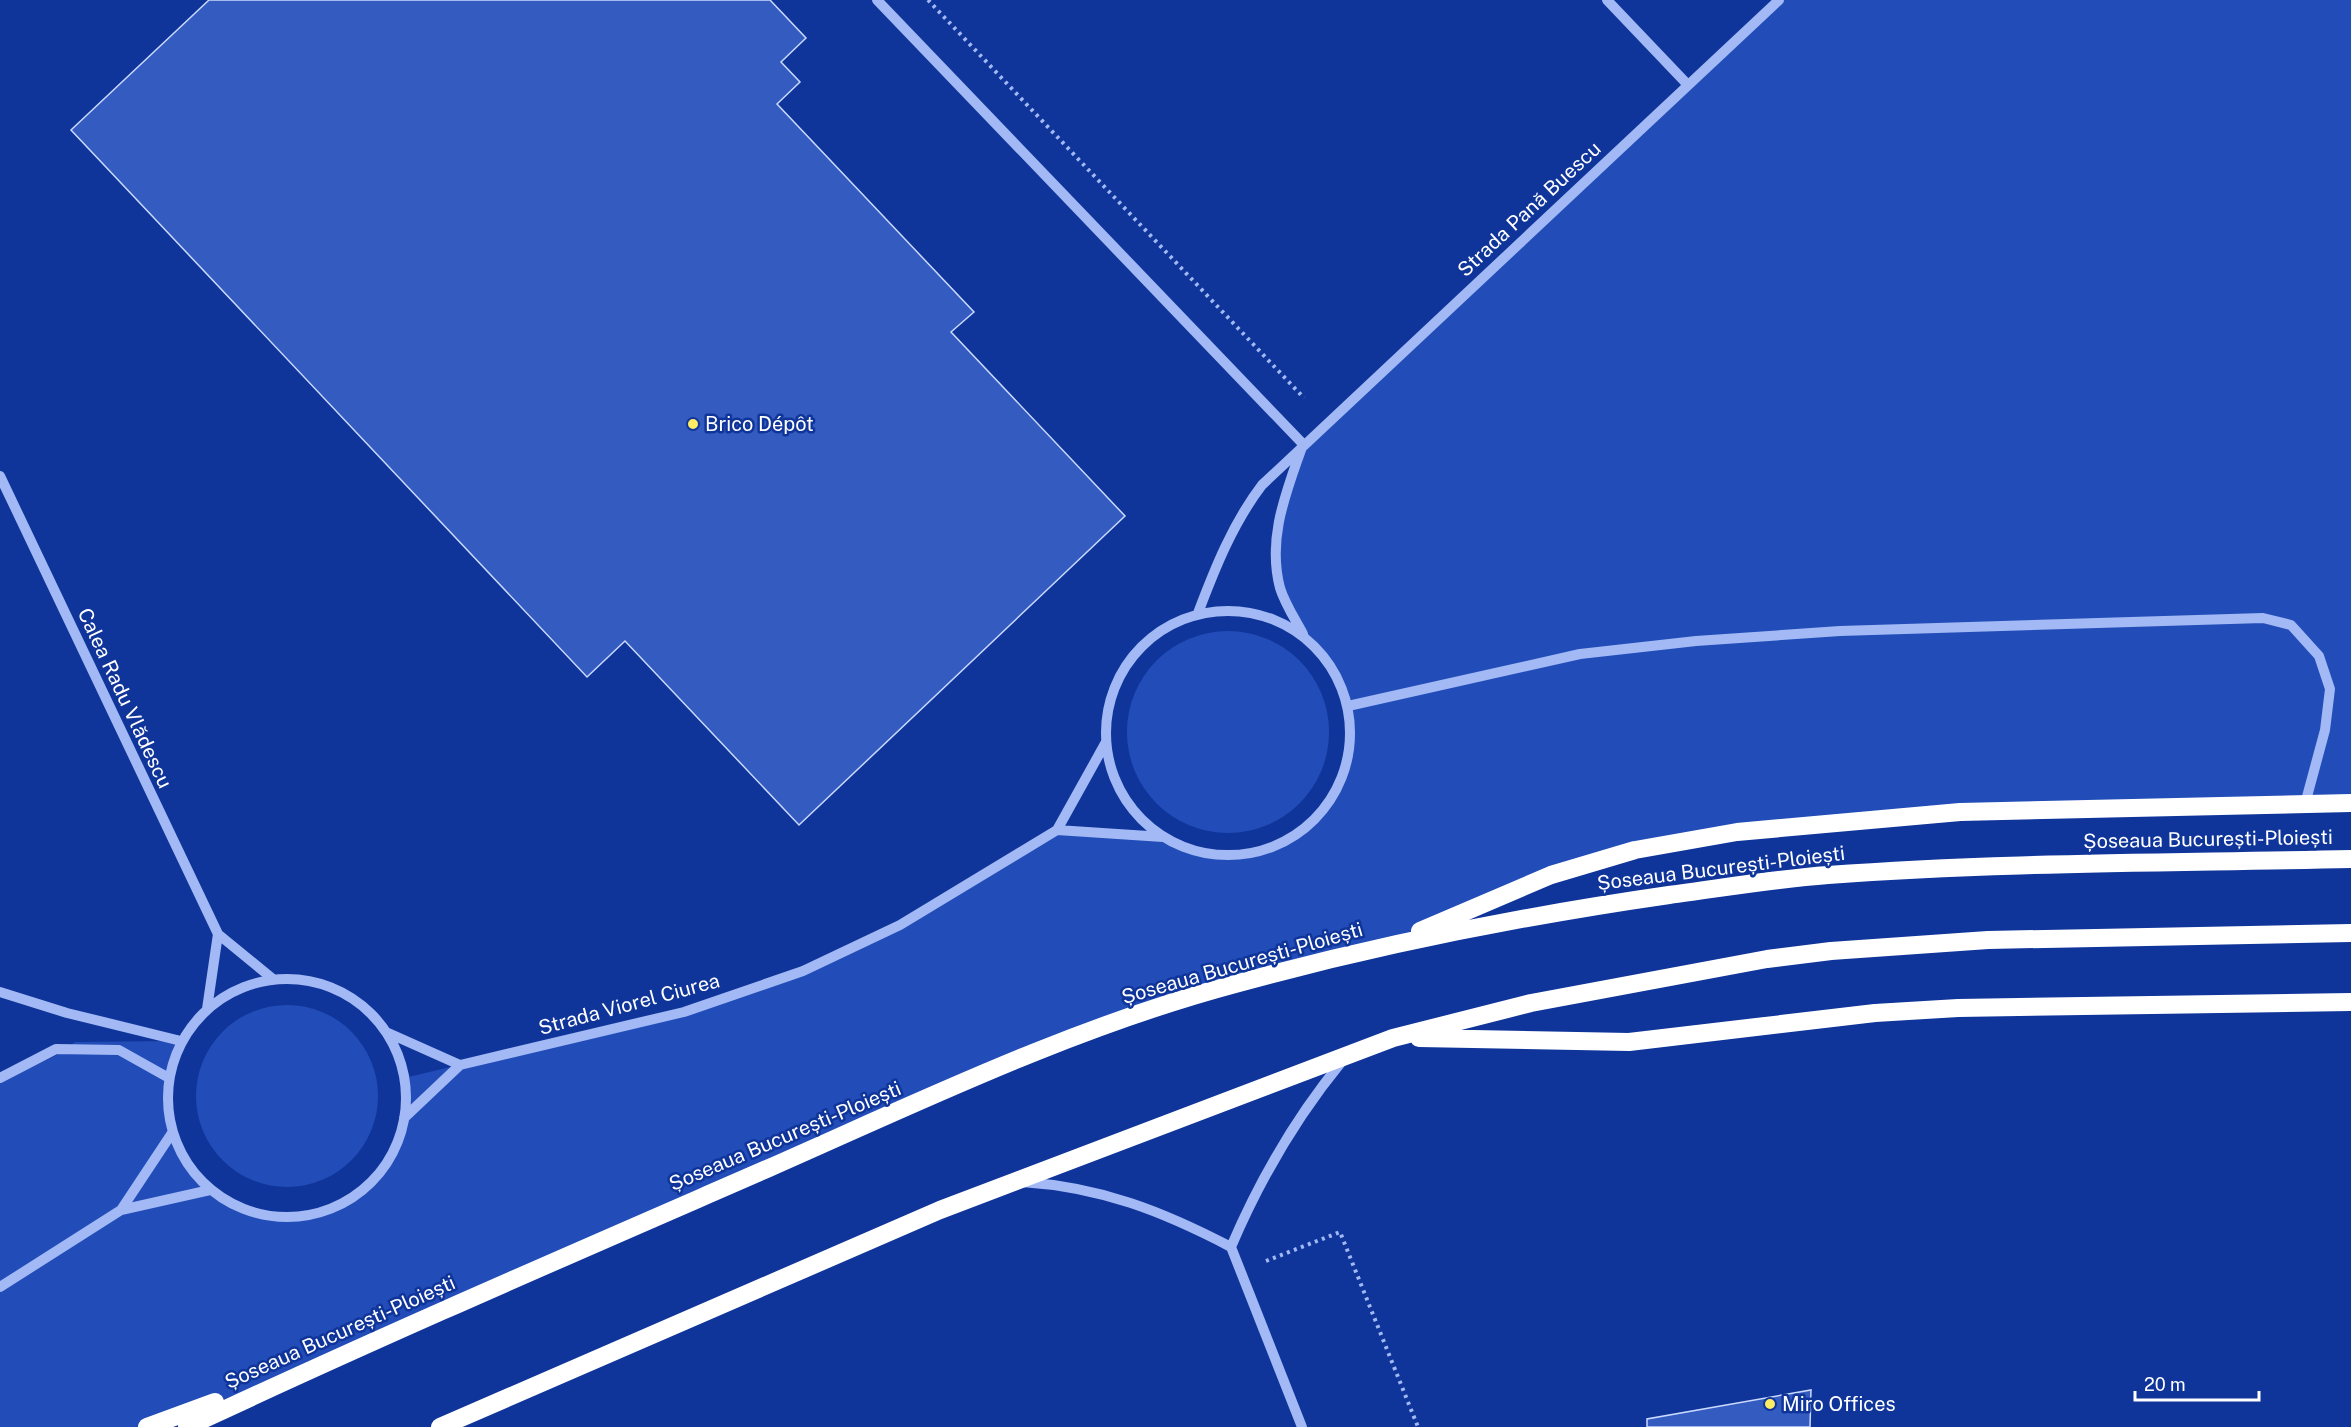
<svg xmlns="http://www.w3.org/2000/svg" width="2351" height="1427" viewBox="0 0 2351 1427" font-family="'Public Sans',sans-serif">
<rect width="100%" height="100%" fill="#10359a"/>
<path fill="#224db8" d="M1779,0H2351V803L1960,812L1635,850L1385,946L1153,1007L324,1363L147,1427H0V1082L57,1055L75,1042L181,1041C178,1059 166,1103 169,1118C194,1268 419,1242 404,1078L684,1012L803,971L900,925L1057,830L1163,837L1186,848L1210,854L1232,856L1253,853L1285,842L1308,826L1334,795L1345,772L1350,748L1351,726L1348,706L1332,667L1303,635L1281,590L1276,539L1303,444Z
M1127 732a101 101 0 1 1 202 0a101 101 0 1 1-202 0Z
M196 1096a91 91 0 1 1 182 0a91 91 0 1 1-182 0Z"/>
<path fill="#345bc0" stroke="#cad9fe" stroke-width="1.5" d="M209,0H770L806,38L781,62L800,82L777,104L974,312L951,332L1125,516L799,825L625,641L587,677L71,130Z
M1811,1390L1810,1427H1647V1419Z"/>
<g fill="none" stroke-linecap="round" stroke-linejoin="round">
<path stroke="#a2b9f5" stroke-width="4" stroke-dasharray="3 4.5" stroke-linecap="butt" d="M928,0L1304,398
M1266,1261L1340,1232L1418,1427"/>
<path stroke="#a2b9f5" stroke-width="10" d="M877,0L1303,444
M1607,0L1688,85
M1302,447C1286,493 1267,538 1280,588C1285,604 1295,619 1303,634
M0,476L218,934L273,979
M1106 733a122 122 0 1 1 244 0a122 122 0 1 1-244 0Z
M1198,613C1215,568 1233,523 1262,485L1779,0
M1348,706L1580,654L1696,641L1840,631L2263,618L2291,625L2319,656L2330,689L2325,730L2305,804
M1057,830L1163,837
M168 1098a119 119 0 1 1 238 0a119 119 0 1 1-238 0Z
M0,992L67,1013L181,1041
M207,1009L218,934
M386,1032L460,1065
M0,1078L56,1049L119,1050L169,1078
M404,1118L460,1065L684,1012L803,971L900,925L1057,830L1106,742
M1022,1182C1101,1187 1162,1211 1231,1247L1302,1427
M121,1210L172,1133
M1231,1247C1260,1179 1296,1117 1343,1060
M0,1287L121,1210L210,1190"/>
<path stroke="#fff" stroke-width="18" d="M1420,931L1551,875L1635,850L1737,832L1960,812L2351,803
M1419,1038L1629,1042L1875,1013L1958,1008L2351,1002
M147,1427L215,1402
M187,1427C379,1337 574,1253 769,1168C921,1101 1074,1027 1235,984C1377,945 1523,916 1669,895C1722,888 1775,879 1828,875C2001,862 2177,863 2351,859
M440,1427L940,1210L1393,1038L1531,1003L1767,959L1831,951L1988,940L2351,933"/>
</g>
<g fill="#ffec65" stroke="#10359a" stroke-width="2">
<circle cx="693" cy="424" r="6"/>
<circle cx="1770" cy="1404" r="6"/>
</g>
<g text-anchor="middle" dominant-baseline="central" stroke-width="5" stroke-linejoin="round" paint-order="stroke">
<g font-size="20" fill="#fff" stroke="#10359a">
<text transform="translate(1529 209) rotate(-43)">Strada Pană Buescu</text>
<text transform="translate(125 698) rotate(65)">Calea Radu Vlădescu</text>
<text transform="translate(2208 839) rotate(-1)">Șoseaua București-Ploiești</text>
<text transform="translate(1721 868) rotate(-7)">Șoseaua București-Ploiești</text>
<text transform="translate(1242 963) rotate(-16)">Șoseaua București-Ploiești</text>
<text transform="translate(629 1004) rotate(-15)">Strada Viorel Ciurea</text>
<text transform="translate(785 1136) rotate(-23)">Șoseaua București-Ploiești</text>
<text transform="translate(340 1332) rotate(-24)">Șoseaua București-Ploiești</text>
</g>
<g font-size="20" fill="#fff" stroke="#10359a" text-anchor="start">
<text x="705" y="424">Brico Dépôt</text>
<text x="1782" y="1404">Miro Offices</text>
</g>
</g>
<path d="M2135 1391v9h124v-9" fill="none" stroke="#ffffff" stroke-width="3"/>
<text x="2144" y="1391" font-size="18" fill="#ffffff" stroke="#10359a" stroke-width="4.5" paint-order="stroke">20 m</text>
</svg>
